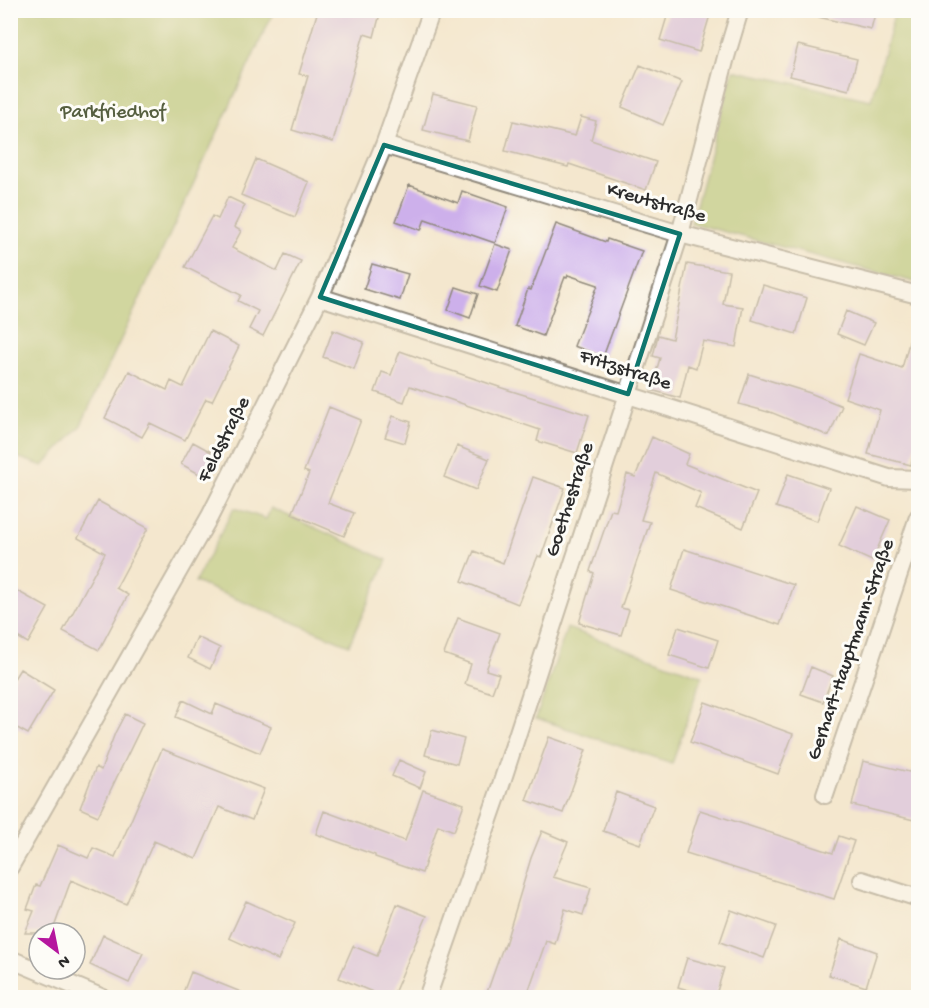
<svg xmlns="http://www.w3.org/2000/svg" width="929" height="1008" viewBox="0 0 929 1008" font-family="'Gochi Hand',sans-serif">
<rect width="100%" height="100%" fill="#fdfcf7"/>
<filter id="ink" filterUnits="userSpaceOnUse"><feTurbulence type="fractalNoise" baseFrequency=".0167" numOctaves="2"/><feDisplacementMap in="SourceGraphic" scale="12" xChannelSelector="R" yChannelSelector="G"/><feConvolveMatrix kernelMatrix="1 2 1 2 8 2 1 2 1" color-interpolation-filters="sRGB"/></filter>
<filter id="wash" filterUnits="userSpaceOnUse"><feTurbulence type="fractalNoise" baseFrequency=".008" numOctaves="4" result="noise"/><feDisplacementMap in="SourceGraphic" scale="24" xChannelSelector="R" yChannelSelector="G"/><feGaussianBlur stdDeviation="1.35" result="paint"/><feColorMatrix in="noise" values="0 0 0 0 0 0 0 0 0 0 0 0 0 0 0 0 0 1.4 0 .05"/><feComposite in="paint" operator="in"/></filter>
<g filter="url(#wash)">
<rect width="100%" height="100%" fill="#f4e7ce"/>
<path fill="#a7c066" stroke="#697648" stroke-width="1.5" d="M11,10L274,11L80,427L43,466L11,455Z
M895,11H918V283L691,223L733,70L871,100Z
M234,508L266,519L271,508L387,560L349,645L195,582Z
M567,628L702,676L672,764L536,718Z"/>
<g id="blocks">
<path fill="#cdb0eb" d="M318,10H381L374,37L364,34L333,142L292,130L308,76L299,74Z
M669,10H696L710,15L699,52L660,40Z
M819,10H876L871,29L818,17Z
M798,45L857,59L849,90L790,76Z
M640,65L682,82L663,125L622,107Z
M433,94L477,105L468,141L423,130Z
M581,117L596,121L591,140L656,162L646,190L569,164L568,167L505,151L513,121L575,136Z
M256,159L309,182L295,217L241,195Z
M409,185L458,203L462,191L508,207L495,243L425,219L421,230L396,221Z
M228,197L245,205L234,227L241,231L232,248L277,271L285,254L301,261L263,336L249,329L258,311L238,301L241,295L185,267L212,216L218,219Z
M556,224L606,242L607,239L642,251L603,357L574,346L598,285L568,275L567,278L565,277L543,336L515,326L528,289L531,290Z
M495,244L512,250L497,292L480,286Z
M372,264L408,274L400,300L364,289Z
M687,264L729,271L723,304L743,307L736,347L703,341L696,368L688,365L680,398L651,390L660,358L653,356L658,335L672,339Z
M763,285L807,298L796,334L752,320Z
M456,287L478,294L470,318L448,310Z
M846,311L874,323L864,345L837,334Z
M914,325L918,326V436L911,465L868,454L880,410L845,398L859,354L902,368Z
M333,330L364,342L354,369L323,357Z
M210,331L239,346L212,401L206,399L185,440L150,423L142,437L105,418L129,371L167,390L171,381L183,387Z
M400,351L431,362V364L502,388L589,415L577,453L537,441L540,430L410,386L404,402L375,392L382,372L391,375Z
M749,374L810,393L842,406L829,436L768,411V412L739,404Z
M329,407L361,420L328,503L354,513L344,536L292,514L309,473L304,471Z
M393,416L411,422L405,443L385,437Z
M652,437L689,454L685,464L757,493L743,528L695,508L701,493L656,473L641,520L650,522L621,608L629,610L621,635L579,623L594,573L590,571L611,510L616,511L627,474L635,477Z
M193,442L215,454L203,476L181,464Z
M457,446L489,459L476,490L444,477Z
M788,474L829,488L817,521L776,507Z
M533,477L565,488L541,557L538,556L518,604L462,581L474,551L503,563Z
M98,501L148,528L116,588L128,595L99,650L63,631L105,553L78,538Z
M857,506L890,520L872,561L839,546Z
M684,549L794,585L780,625L671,590Z
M10,587L48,608L28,643L10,633Z
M458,618L500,633L486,670L499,674L492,693L465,684L471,664L444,654Z
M678,627L718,640L709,668L669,655Z
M197,637L220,648L210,669L188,658Z
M811,667L833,676L823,702L801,694Z
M20,669L54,690L28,734L10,724V685Z
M183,700L212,714L216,704L271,727L260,753L176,717Z
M705,702L793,734L778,774L690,742Z
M125,714L143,723L98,816L80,808L96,767L101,770L115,733Z
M432,730L464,739L457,764L425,755Z
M549,737L586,750L563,813L526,800Z
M162,749L264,789L252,820L219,807L196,859L154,841L126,904L71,880L52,933H25L34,911L27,909L36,885L40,886L58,845L88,858L93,848L115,857Z
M399,760L426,772L420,788L392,776Z
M863,761L918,774V821L852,805Z
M423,790L464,804L454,831L438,825L422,873L375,857V855L316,834L324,811L405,841Z
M616,792L654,806L640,844L603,831Z
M700,810L833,853L839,836L854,841L834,899L686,853Z
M542,831L568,842L553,877L591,888L583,915L565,909L555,944L546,941L526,998H485L503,947L504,948L531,858Z
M246,901L295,923L278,960L229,938Z
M397,904L427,916L392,998H387L339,978L353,946L377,956Z
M731,910L776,926L764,958L720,942Z
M103,935L143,953L129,983L90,965Z
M841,939L877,952L866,987L829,975Z
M687,958L724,968L715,998L678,987Z
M191,972L251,996V998H181Z"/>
</g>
</g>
<g filter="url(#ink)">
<use href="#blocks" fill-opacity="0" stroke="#90897c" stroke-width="1.5"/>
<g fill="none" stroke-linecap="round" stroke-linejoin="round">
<defs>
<path id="street" d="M384,145L680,234L918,295
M320,297L889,478L918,479
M825,795L918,517
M10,867L210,516L320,297L384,145L432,10
M862,880L918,898
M10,959L103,998
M427,998L498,794L680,234L726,57L740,10"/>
</defs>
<use href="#street" stroke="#90897c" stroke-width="20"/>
<use href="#street" stroke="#fff" stroke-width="16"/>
</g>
</g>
<path d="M0 0H929V1008H0ZM384,145L680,234L628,394L320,297Z" fill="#f4e7ce" fill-opacity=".55" fill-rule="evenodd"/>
<path fill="none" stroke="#0f766e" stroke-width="4.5" stroke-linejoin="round" d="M384,145L680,234L628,394L320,297Z"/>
<g text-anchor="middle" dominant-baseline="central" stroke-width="6" stroke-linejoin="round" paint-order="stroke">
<g font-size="20" fill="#565f40" stroke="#fdfcf7">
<text x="113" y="113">Parkfriedhof</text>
</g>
<g font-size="20" fill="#2b2b2b" stroke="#fdfcf7">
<text transform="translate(656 204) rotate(16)">Kreutstraße</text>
<text transform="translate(625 371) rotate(18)">Fritzstraße</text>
<text transform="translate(225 440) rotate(-63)">Feldstraße</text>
<text transform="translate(571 500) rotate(-72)">Goethestraße</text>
<text transform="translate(852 650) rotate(-71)">Gerhart-Hauptmann-Straße</text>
</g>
</g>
<rect width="929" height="1008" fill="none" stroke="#fdfcf7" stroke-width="36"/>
<g transform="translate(57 951) rotate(148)"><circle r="28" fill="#fdfcf7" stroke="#a9a8a5" stroke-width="1.5"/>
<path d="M0-4.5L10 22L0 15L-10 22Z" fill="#b5179e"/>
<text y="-9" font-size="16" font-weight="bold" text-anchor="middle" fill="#2b2b2b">N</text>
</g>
</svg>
